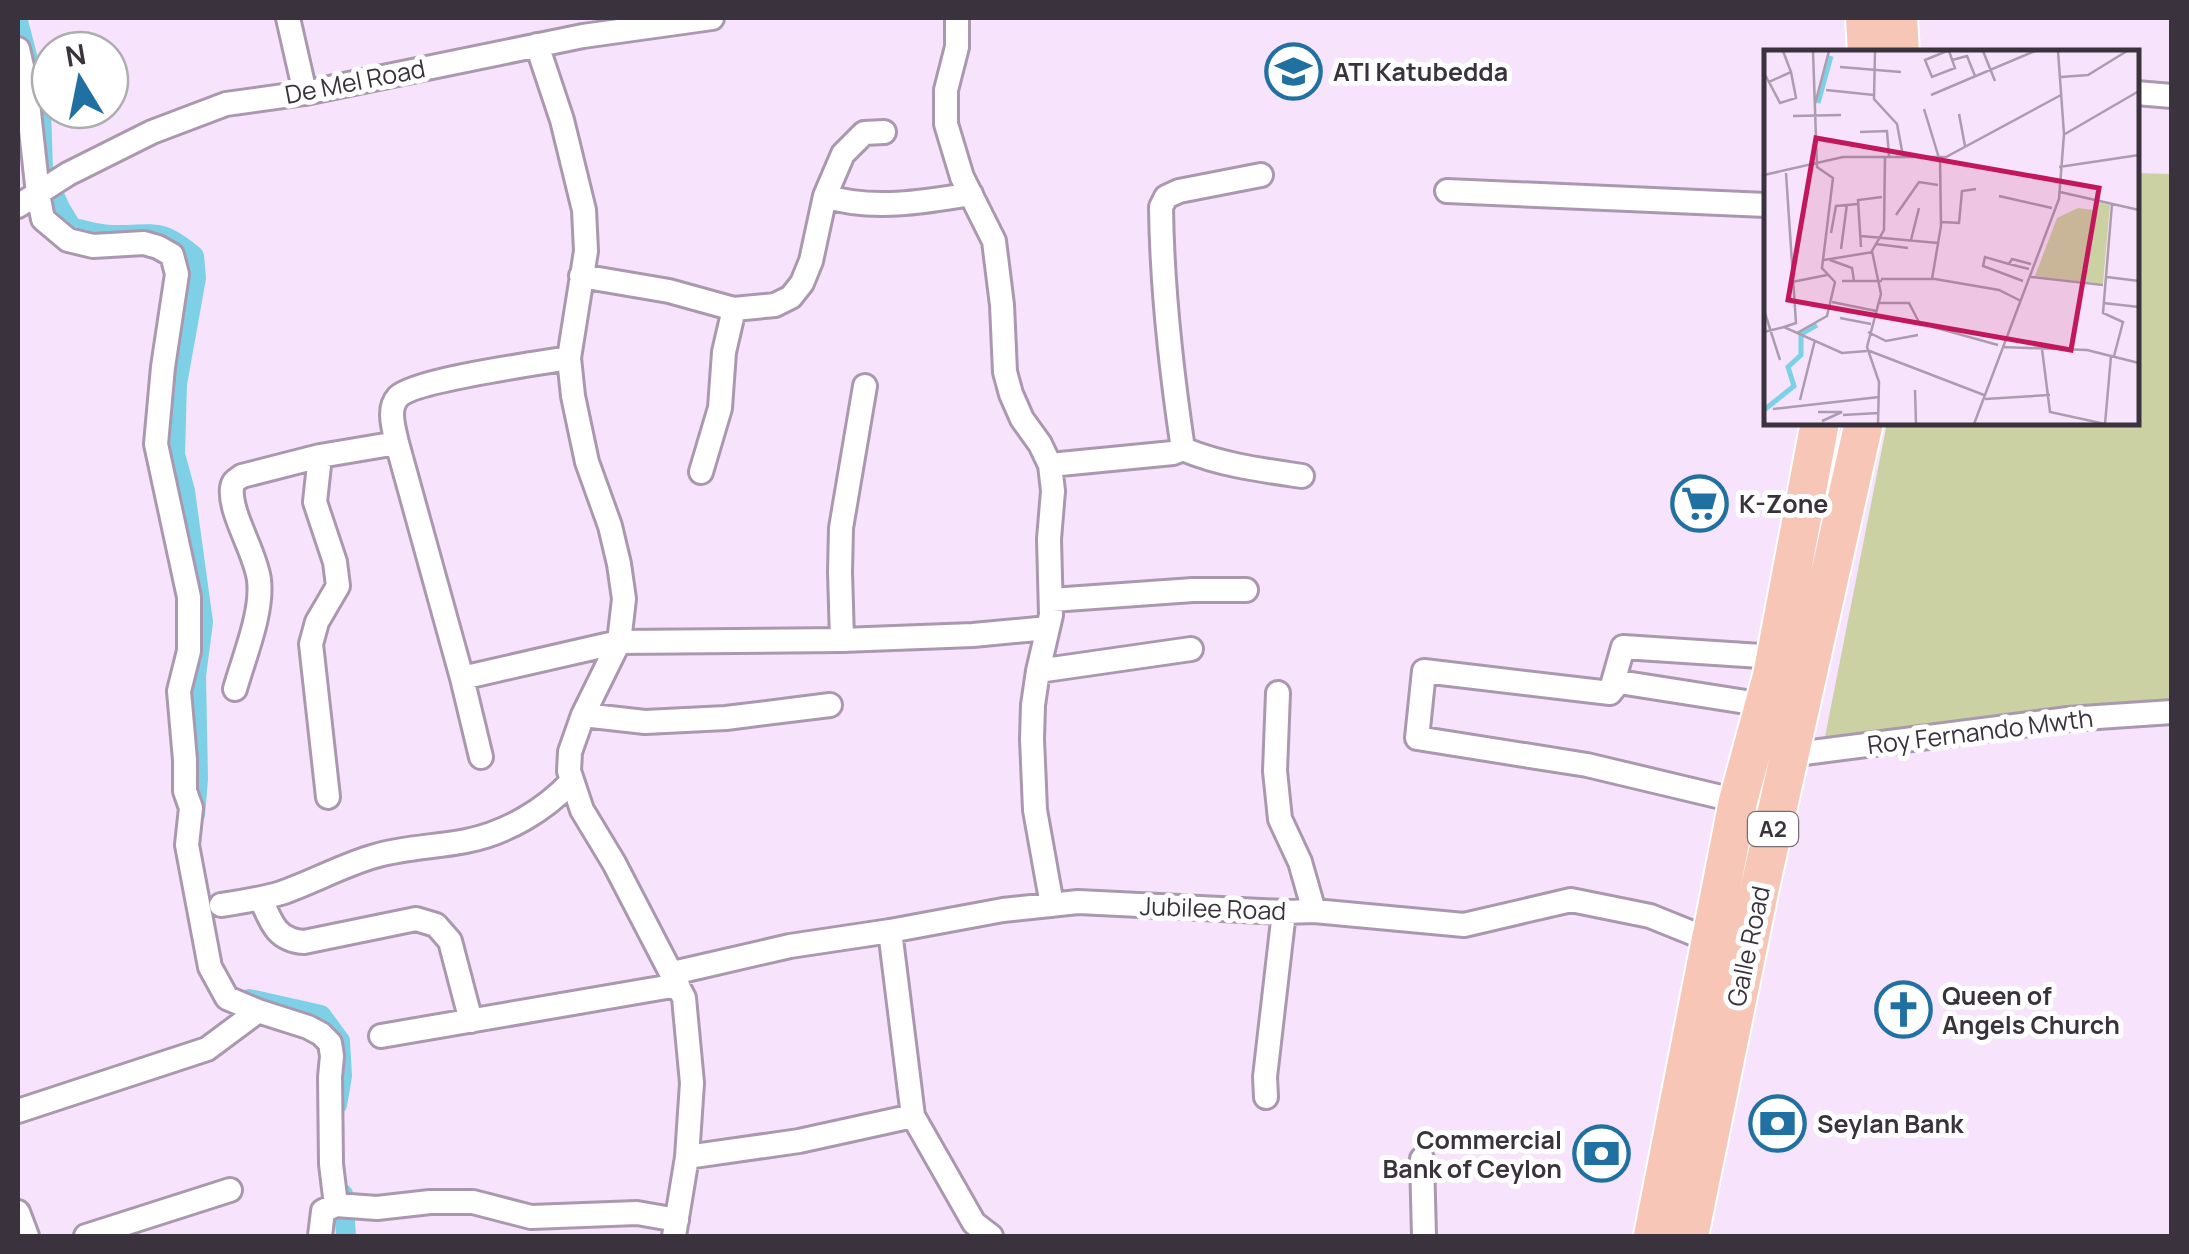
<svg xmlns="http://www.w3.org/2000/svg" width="2189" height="1254" viewBox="0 0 2189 1254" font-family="Manrope,sans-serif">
<rect width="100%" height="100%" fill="#f7e3fc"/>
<path fill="#cbd1a3" d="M2137,173L2171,174V704L2073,706L1824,742L1887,423L2136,422Z"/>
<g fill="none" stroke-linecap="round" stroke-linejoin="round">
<path stroke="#7dd0e6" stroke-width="20" d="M18,21L41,110L43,170L60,208L72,228C85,230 99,235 112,235C155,236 158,226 194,256L196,278L177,384L175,454L185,491L203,622L196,676L198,779L195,815
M249,999L321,1015L340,1041L342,1076L337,1105
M343,1194L346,1236"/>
<defs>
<path id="minor" d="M288,18L305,93
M957,18V47L946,90V124L962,177L994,241L1002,305L1005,372L1011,394L1022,419L1040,444L1050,465L1053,491L1049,539L1051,615L1038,671L1033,705L1032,739L1035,810L1052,905
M537,45L562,120L584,210L586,251L569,358L573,396L587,462L610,526L619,564L624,599L619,642L583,715L570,752L569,771L582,810L614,863L684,998L692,1083L687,1157L674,1236
M18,49L26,84L38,194L43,219L68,240L93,246L144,243L158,247L172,255L177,274L163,367L156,444L189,597V651L179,691L185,760V791L191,808L187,845L210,967L227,998L258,1011L308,1027L321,1034L330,1043L332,1056L330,1077L331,1164L336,1205
M2136,93L2172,96
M1447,191L1766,205
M825,196L843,154L864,133L884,132
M18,206L68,174L152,132L226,104L305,93L583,36L712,18
M581,276L669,291L734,309L775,305L791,297L802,283L811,261L825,196C871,211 924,202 971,194
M1183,449C1221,465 1261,470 1302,476
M320,456L315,502L335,562L338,586L317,622L311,644L328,797
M1050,465L1173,453L1183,449C1171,369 1162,289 1161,207L1166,197L1179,191L1261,175
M701,472L720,408L724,352L734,309
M1052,600L1193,590H1246
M842,640L840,572L841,528L865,386
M1038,671L1191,649
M462,678L619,642L842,640L973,635L1048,628
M235,689C244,657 263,612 259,580C256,553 229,513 232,488C233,481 236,480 242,476L320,456L397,443
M1278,693L1275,771L1280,819L1300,862L1314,911
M1610,693L1424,671L1417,738L1587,765L1738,801
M1765,705L1619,682L1610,693L1623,647L1776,657
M583,715L645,722L726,718L830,705
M1789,755L2068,719L2172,712
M481,757L462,678L397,443C394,429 387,409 398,397C414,380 540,363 569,358
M261,899C271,922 276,940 304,942L416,919L436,925L450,941L471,1021
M221,905C241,902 262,899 281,893C313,882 343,865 375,856C405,847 436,847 466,841C506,833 544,811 572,781
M890,931L913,1116
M673,973L790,946L890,931L1003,910L1078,902L1284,912L1314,911L1464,925L1571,900L1650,916L1722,945
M381,1036L678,985
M1266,1097L1265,1077L1284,912
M18,1111L207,1049L258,1011
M687,1157L799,1141L913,1116L974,1223L991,1236
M1422,1159L1424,1236
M18,1212L27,1236
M86,1236L230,1190
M320,1236L323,1211L336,1205L377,1208L430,1202H473L531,1217L637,1213L677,1220"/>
<path id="trunk" d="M1865,18L1867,52
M1898,18L1900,52
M1653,1236L1738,801L1772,676L1820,422
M1689,1236L1760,887L1864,422"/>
</defs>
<use href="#minor" stroke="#aa98af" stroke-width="28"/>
<use href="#trunk" stroke="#fff" stroke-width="42"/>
<use href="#minor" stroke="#fff" stroke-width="22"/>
<use href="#trunk" stroke="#f8c6b6" stroke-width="38"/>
</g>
<defs>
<symbol id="university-ring" viewBox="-11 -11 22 22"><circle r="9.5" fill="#fff" stroke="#2070a1" stroke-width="1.5"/><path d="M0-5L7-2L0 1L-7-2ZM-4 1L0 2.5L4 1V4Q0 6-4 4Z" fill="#2070a1"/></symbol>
<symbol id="supermarket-ring" viewBox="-11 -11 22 22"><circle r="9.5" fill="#fff" stroke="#2070a1" stroke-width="1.5"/><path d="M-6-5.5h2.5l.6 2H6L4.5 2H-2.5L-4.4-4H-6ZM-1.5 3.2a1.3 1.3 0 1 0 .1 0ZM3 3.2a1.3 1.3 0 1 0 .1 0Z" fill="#2070a1"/></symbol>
<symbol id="church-ring" viewBox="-11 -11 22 22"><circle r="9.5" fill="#fff" stroke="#2070a1" stroke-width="1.5"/><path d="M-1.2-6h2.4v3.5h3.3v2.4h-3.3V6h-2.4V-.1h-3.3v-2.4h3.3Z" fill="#2070a1"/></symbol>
<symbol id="bank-ring" viewBox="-11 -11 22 22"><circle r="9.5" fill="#fff" stroke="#2070a1" stroke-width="1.5"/><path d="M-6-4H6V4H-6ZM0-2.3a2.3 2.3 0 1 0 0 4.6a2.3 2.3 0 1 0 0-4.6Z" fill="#2070a1"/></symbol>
</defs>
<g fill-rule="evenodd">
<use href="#university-ring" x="1262" y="40" width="63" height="63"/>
<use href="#supermarket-ring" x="1668" y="472" width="63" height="63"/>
<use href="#church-ring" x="1872" y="978" width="63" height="63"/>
<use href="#bank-ring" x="1746" y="1092" width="63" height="63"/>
<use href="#bank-ring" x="1570" y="1122" width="63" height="63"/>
</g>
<g text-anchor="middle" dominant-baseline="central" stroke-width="10" stroke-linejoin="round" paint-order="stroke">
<rect fill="#fff" stroke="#757076" stroke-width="2.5" x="1748" y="812" width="50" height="34" rx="8"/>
<g font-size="22" font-weight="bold" fill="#3a323c">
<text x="1773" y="829">A2</text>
</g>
<g font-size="25" font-weight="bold" fill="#3a323c" stroke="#fff" text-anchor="start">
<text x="1333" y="71">ATI Katubedda</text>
<text x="1739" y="503">K-Zone</text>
<text x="1942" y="995">Queen of<tspan x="1942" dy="29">Angels Church</tspan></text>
<text x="1817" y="1123">Seylan Bank</text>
<text x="1562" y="1139" text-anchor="end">Commercial<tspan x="1562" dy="29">Bank of Ceylon</tspan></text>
</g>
<g font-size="25" fill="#3a323c" stroke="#fff">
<text transform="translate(355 81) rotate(-11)">De Mel Road</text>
<text transform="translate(1980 731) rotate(-7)">Roy Fernando Mwth</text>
<text transform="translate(1213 908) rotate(2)">Jubilee Road</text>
<text transform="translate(1748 946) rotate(-78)">Galle Road</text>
</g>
</g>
<g transform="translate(1764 50)">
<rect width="375" height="375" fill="#f7e3fc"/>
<path d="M330,151L346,155L339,234L271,226L293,168L314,158L329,160Z" fill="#cbd1a3"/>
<path fill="none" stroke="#7dd0e6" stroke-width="5" d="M54,53L67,6M0,360L30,336L24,317L37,305V284L53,275"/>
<path fill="none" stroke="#ab9caf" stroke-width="2.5" d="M111,1L110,49L133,74L139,106M183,1L161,10L168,27L191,18L185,1M219,1L231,31M188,10L203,6L211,26M76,17L137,22M0,23L5,32L27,22L19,1M297,27L324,25L363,1M5,32L16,53L32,48L27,22M62,40L110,45M167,45L271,1M51,54L65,1M160,59L175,108M195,64L201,96M29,66L77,65M96,82L123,81L125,106M301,84L375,41M295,117L375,105M0,125L79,107H182L297,45M296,142L375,160M235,146L288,158M348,154L339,263L359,272L350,306M132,165L155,132L174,135M178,172L195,173L198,141L212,139M67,183L72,156L94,154M97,186L174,193M147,190L155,158M112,194L144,198M97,197L94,150L118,147M77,199L83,154M60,210L109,202M66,210L88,218L90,231M245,214L221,207L219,216L259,231M265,219L245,214L248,209L267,214M267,227L339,235M343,227L375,231M117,229H171L235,240L257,251M168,229L177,176L176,108M78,231H118M28,232L63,225M68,252L112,261M115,253H145L157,276M339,253L375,257M0,260L16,310M76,268L107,274M20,277L32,273L22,123M169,277L234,295M0,282L20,277L78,303L103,301M104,282L122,291L154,285M33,283L63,266L71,232L58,218L69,128L53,117L49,1M238,297L323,300L375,313M278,299L286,362L341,374L347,306M103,300L220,345M151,340L152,374M221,349L286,345M36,350L51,290M9,359L115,347M54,362H78L58,371M79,365L114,363M114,374L115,332L103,297L117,244L108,201L120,180L121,106M210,374L295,149L300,84L294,1"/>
<path fill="#c2185b" fill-opacity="0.15" stroke="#c2185b" stroke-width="5" d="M52,88L335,138L307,300L24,250Z"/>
<rect width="375" height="375" fill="none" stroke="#3a323c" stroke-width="5"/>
</g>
<rect width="2189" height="1254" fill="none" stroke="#3a323c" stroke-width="40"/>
<g transform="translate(80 80) rotate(350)"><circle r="48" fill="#ffffff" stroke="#b0adb1" stroke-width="2.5"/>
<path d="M0-8L18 38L0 25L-18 38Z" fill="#2070a1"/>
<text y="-15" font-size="28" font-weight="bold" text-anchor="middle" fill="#3a323c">N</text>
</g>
</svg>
